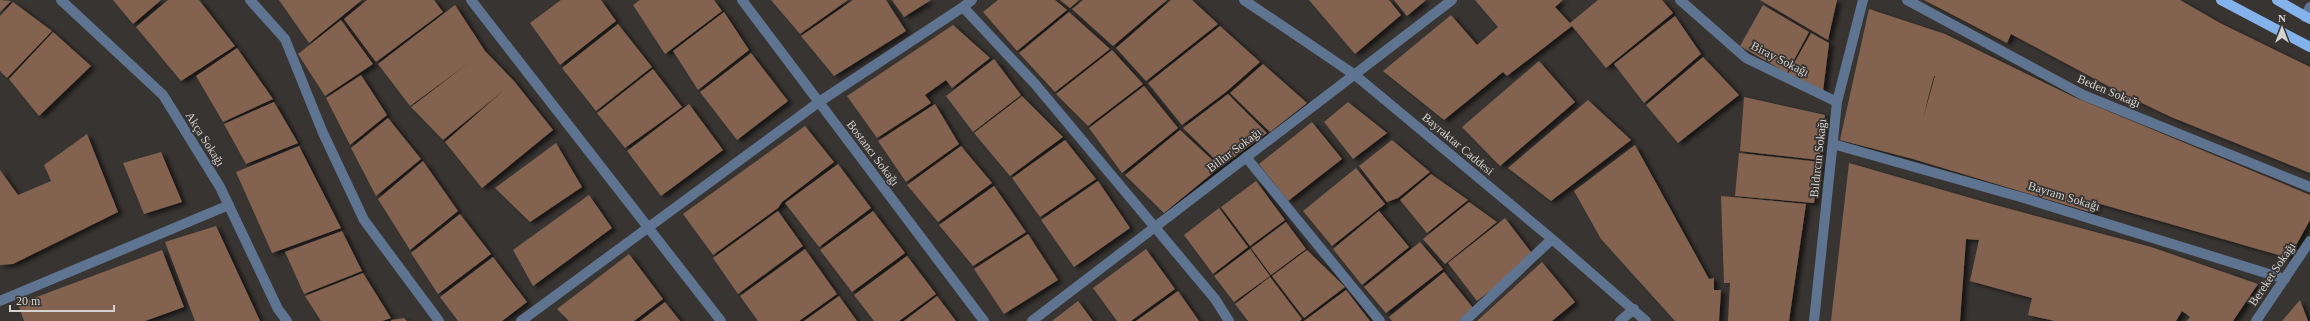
<svg xmlns="http://www.w3.org/2000/svg" width="2310" height="321" viewBox="0 0 2310 321" font-family="'Times New Roman',serif">
<defs>
<filter id="shadow"><feDropShadow dx="4.5" dy="2.5" stdDeviation="2" flood-color="#0009"/></filter>
</defs>
<rect width="100%" height="100%" fill="#383432"/>
<path fill="#83634f" fill-rule="evenodd" filter="url(#shadow)" d="M0,0L11,1L0,12Z
M113,0H161L133,24Z
M168,0H199L235,46L181,81L136,27Z
M279,0H362L309,43Z
M367,0H434L443,12L376,62L344,19Z
M561,0H601L616,21L560,65L530,23Z
M640,0H714L722,11L665,54L633,5Z
M771,0H848L800,34Z
M853,0H886L906,31L834,76L801,36Z
M892,0H931L904,17Z
M998,0H1055L1067,10L1017,51L983,12Z
M1060,0H1079L1070,8Z
M1083,0H1167L1113,46L1072,9Z
M1171,0H1192L1218,24L1146,81L1116,48Z
M1309,0H1389L1401,15L1355,54Z
M1394,0H1426L1407,16Z
M1475,0H1563L1555,7L1570,23L1598,0H1662L1673,13L1606,68L1572,26L1507,76L1503,72L1444,120L1383,71L1451,15L1477,45L1498,27Z
M1760,0H1837L1828,40Z
M1924,0H2180L2220,23L2310,67V173L2171,117L2121,93L2011,34L2007,43Z
M13,2L52,31L7,78L0,71V16Z
M455,5L485,51L514,81L553,130L482,188L445,142L504,90L443,140L411,107L470,62L410,106L378,64Z
M1763,5L1809,32L1787,73L1740,46Z
M1869,9L1945,34L2074,97L2310,195V220L2289,258L2097,203L2099,197L2093,213L1913,159L1840,140ZM1934,76H1935L1923,119L1928,98Z
M724,12L749,50L698,90L673,51Z
M1069,12L1110,49L1055,92L1019,53Z
M1675,16L1701,54L1644,103L1614,64Z
M341,20L373,64L325,96L298,54Z
M618,24L652,67L596,111L562,68Z
M953,25L990,58L952,88L946,80L925,95L931,103L877,138L847,96Z
M1220,26L1260,62L1226,92L1182,125L1148,83Z
M53,32L91,66L39,116L9,79Z
M1811,33L1829,43L1823,91L1788,74Z
M237,48L273,99L223,122L196,76Z
M1112,50L1143,84L1088,126L1056,94Z
M751,53L788,101L737,140L700,92Z
M1703,57L1739,95L1678,143L1646,105Z
M994,59L1021,95L973,132L946,96Z
M1539,61L1575,102L1500,166L1462,127Z
M1263,64L1307,103L1270,132L1230,93Z
M653,69L682,107L625,148L597,113Z
M361,75L387,115L350,145L326,98Z
M1144,86L1178,128L1122,173L1089,128Z
M1228,94L1267,133L1222,166L1183,128Z
M1022,96L1063,137L1010,176L974,133Z
M1744,97L1825,115L1819,160L1740,151Z
M1588,100L1631,140L1551,201L1508,168Z
M274,102L298,143L246,164L224,124Z
M1348,102L1387,133L1353,159L1324,122Z
M689,104L723,150L661,196L627,151Z
M935,104L959,144L906,182L878,141Z
M388,118L421,159L376,196L351,148Z
M1312,122L1342,159L1288,201L1259,164Z
M805,126L834,162L782,202L778,208L713,255L683,214Z
M1180,130L1220,167L1164,213L1125,175Z
M87,134L118,212L13,264L0,265V170L18,195L51,181L44,165Z
M1065,140L1096,179L1040,217L1012,178Z
M1392,140L1430,172L1398,198L1387,202L1359,166Z
M556,143L582,187L530,222L495,188Z
M1635,145L1709,279L1714,278V290H1721L1719,321H1675L1601,239L1574,191Z
M299,146L341,228L272,253L236,172Z
M961,146L992,183L938,222L907,185Z
M161,152L182,202L144,214L123,163Z
M1739,153L1820,162L1814,203L1735,196Z
M423,161L458,211L410,250L378,199Z
M1849,163L1988,203L2151,247L2258,284L2233,321H2187L2190,317L2182,311L2176,321H2055L2028,315L2032,298L1970,281L1979,240L1966,239L1960,321H1831Z
M838,164L871,208L819,247L785,203Z
M1356,168L1385,204L1332,246L1303,211Z
M1431,174L1468,200L1427,233L1400,200Z
M1098,181L1130,228L1074,267L1041,220Z
M1256,181L1285,220L1250,246L1221,207Z
M994,186L1026,232L973,266L939,225Z
M589,195L612,228L533,286L513,250Z
M1721,196L1806,204L1789,321H1728L1730,283H1724Z
M1469,202L1497,222L1445,264L1423,239Z
M1219,208L1248,247L1213,274L1184,235Z
M778,211L803,246L738,294L713,258Z
M873,211L905,253L852,292L820,250Z
M1379,211L1409,247L1362,285L1333,249Z
M460,214L491,254L438,294L411,253Z
M1505,218L1534,256L1477,301L1448,263Z
M1286,222L1306,249L1271,275L1251,248Z
M216,226L260,321H195L165,242Z
M342,231L362,271L304,294L285,252Z
M1028,234L1058,280L1004,314L974,269Z
M1420,242L1443,269L1386,313L1364,287Z
M805,249L837,294L799,321H758L740,296Z
M1146,249L1175,289L1131,321H1117L1093,288Z
M1250,249L1270,276L1234,302L1214,276Z
M162,250L184,307L145,321H24L18,304Z
M1307,250L1345,287L1304,318L1272,276Z
M629,254L663,299L634,321H569L557,309Z
M907,256L936,294L899,321H874L854,295Z
M493,257L527,302L502,321H458L440,297Z
M1542,262L1575,302L1552,321H1477Z
M1444,272L1474,309L1459,321H1392L1389,317Z
M363,273L391,318L382,321H321L305,296Z
M1270,277L1302,319L1300,321H1248L1235,304Z
M1346,290L1370,321H1304Z
M1178,291L1199,321H1136Z
M839,296L857,321H804Z
M937,296L956,321H904Z
M2300,300L2308,321H2282Z
M1078,301L1093,321H1052Z
M665,302L680,321H640Z
M404,318L407,321H391V320Z"/>
<g fill="none" stroke-linecap="round" stroke-linejoin="round">
<path stroke="#5e7490" stroke-width="10" d="M61,0L163,95L220,187L278,309L287,321
M250,0L285,39L323,133L364,220L439,321
M471,0L721,321
M742,0L984,321
M1244,0L1355,75L1552,239L1646,321
M1680,0L1746,58L1837,102
M1907,0L2083,95L2310,187
M963,7L972,0
M2305,17L2310,7
M1833,144L2024,198L2285,279
M1246,157L1380,321
M0,301L229,205
M521,321L819,102L963,7L1035,84L1215,299L1229,321
M1032,321L1452,0
M1465,321L1552,239
M1620,321L1634,309
M1814,321L1837,102L1863,0
M2256,321L2310,241"/>
<path stroke="#84b2ea" stroke-width="10" d="M2221,0L2310,47
M2277,0L2310,19"/>
</g>
<g text-anchor="middle" dominant-baseline="central" stroke-width="3.5" stroke-linejoin="round" paint-order="stroke">
<g font-size="12" fill="#d5d3d1" stroke="#383432">
<text transform="translate(1780 59) rotate(27)">Biray Sokağı</text>
<text transform="translate(2109 91) rotate(23)">Beden Sokağı</text>
<text transform="translate(205 139) rotate(58)">Akça Sokağı</text>
<text transform="translate(1458 144) rotate(40)">Bayraktar Caddesi</text>
<text transform="translate(1234 150) rotate(-37)">Billur Sokağı</text>
<text transform="translate(873 153) rotate(53)">Bostancı Sokağı</text>
<text transform="translate(1818 158) rotate(-84)">Bıldırcın Sokağı</text>
<text transform="translate(2064 196) rotate(17)">Bayram Sokağı</text>
<text transform="translate(2272 274) rotate(-56)">Bereket Sokağı</text>
</g>
</g>
<g transform="translate(2282 28)" stroke="#383432" stroke-width="3" paint-order="stroke">
<path d="M0-3L7 15L0 10L-7 15Z" fill="#d5d3d1"/>
<text y="-6" font-size="11" font-weight="bold" text-anchor="middle" fill="#d5d3d1">N</text>
</g>
<path d="M10 305v6h104v-6" fill="none" stroke="#d5d3d1" stroke-width="2"/>
<text x="16" y="305" font-size="12" fill="#d5d3d1" stroke="#383432" stroke-width="3" paint-order="stroke">20 m</text>
</svg>
